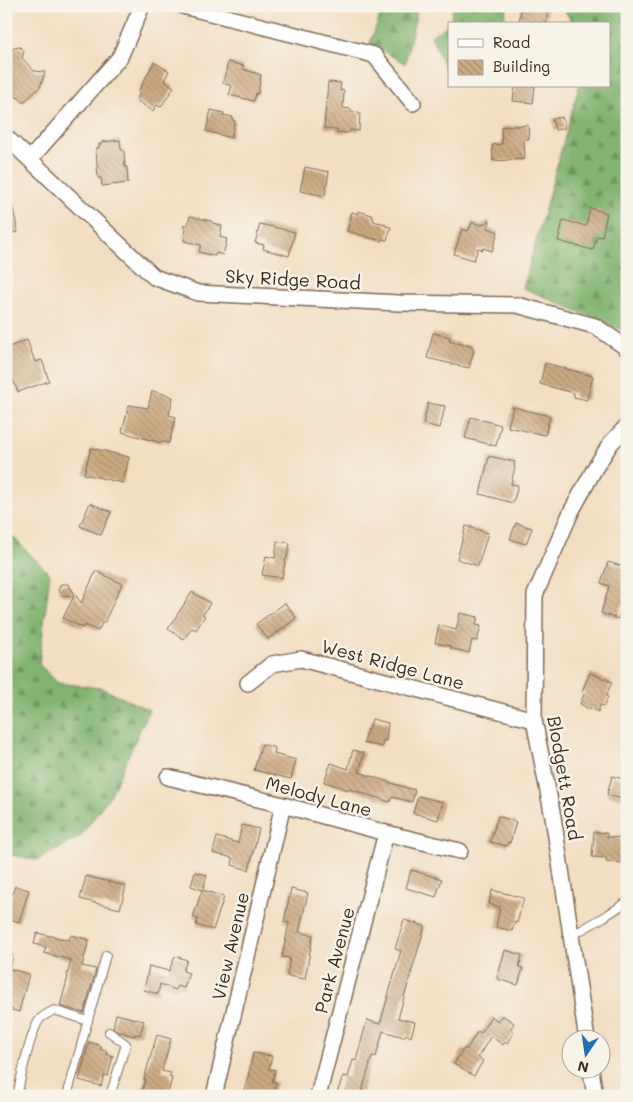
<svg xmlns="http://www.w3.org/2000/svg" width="633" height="1102" viewBox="0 0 633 1102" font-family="Mali,sans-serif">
<defs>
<pattern id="forest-firs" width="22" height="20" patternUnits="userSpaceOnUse" patternTransform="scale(1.25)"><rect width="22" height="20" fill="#81b46f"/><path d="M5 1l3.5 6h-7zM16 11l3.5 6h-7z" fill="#6b935b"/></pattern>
<pattern id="building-back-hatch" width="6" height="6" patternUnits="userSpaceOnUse" patternTransform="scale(1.25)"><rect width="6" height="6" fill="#ceaa82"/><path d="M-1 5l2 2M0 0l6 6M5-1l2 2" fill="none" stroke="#a88b6a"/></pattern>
</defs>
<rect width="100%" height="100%" fill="#f7f3e8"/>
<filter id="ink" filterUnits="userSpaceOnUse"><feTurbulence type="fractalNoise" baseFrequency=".02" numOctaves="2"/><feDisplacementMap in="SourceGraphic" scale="10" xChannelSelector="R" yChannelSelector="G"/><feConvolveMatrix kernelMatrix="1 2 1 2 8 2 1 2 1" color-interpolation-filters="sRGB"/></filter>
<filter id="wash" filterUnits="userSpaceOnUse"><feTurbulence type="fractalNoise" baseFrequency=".0096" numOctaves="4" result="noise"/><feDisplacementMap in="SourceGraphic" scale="20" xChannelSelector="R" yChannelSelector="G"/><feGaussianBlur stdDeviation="1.12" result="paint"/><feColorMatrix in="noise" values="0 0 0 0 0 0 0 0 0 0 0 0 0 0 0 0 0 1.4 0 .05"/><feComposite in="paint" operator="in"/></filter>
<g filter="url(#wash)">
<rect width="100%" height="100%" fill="#f3dec2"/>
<path fill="url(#forest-firs)" stroke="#5e6f46" d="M384,6H418L405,64L370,43Z
M453,6H507L503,24H450Z
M561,6H627V332L523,288L579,86H609V24H574Z
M449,24V78L431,36Z
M6,530L50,574L39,664L58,683L101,688L149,710L111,794L80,837L38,860L6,854V730L12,716L6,714Z"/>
<g id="blocks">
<path fill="url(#building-back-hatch)" d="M521,6H548L546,24H519Z
M20,47L24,51L22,58L34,71L45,72L40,87L23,103L18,97L17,98L8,87L11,84L6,79V55L14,48Z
M154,62L169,71L164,81L174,87L161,107L157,105L153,111L136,100L140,93L138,92Z
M228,62L244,66L243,69L261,75L258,94L256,93L254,101L229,95L232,86L223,83Z
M328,82L341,83L340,90L344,91L343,108L351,109V112L360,113L359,131L350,130L349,133L337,132V129L324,128Z
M515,86H535L533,103L513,101Z
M211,110L224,113L223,115L233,117L232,120L235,121L231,138L206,131Z
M562,117L565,128L555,130L552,119Z
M528,125L529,139H524L525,159L493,161L492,145L502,144L501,127Z
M120,140L121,149L124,151L125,167H127L128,183L102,186L101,178H98L96,150V148H99V144H102V142Z
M305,167L329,172L325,196L300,191Z
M11,200L18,232L6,234V201Z
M590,208L607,213L602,237L597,236L593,250L558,241L563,220L586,226Z
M358,211L372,215V217L374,218L373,221L386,224L385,226L391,227L387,240L382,239L381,241L347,231L352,212L358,214Z
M190,216L211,221L213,223L222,226L220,237L227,239L223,255L216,253L215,256L199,252L201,245L184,241L185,238L184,237L186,229L183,226L188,224Z
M490,220L488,228L498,232L492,251L483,248V250L478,248L474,260L454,254L462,229L468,231L469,228H470L472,222L481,225Z
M260,224L295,232L289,256L263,249L264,245L255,243Z
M433,333L450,337L449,341L465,345L467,344L471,345L474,350L469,368L427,358Z
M27,340L35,362L42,360L49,381L18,392L12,378L9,379L6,371V348Z
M545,363L593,376L587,400L574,397V393L540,384Z
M152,391L168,395V396L173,397L169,415L176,417L169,443L161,441V443L122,432L129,405L148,408Z
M428,403L445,406L440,428L423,424Z
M513,407L550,416L545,435L508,427Z
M471,417L501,425L496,446L465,438Z
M91,448L129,457L123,483L84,474Z
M489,456L515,462L514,465L515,467L511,484L518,485L513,503L480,494Z
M90,503L111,512L101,535L80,526Z
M516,523L532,528L526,544L510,539Z
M466,526L488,533L478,566L457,559Z
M277,541L290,543L287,558H286L282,578L262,575L266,556L275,558Z
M608,562L627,568V606L622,605L618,619L601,613L609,586L601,583Z
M96,571L122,584L104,623L103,622L98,631L85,625L83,628L63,618L74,596L62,595L58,590L61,584H68L81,603Z
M192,592L210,603L203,615L205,616L196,630L192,628L184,639L168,629Z
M285,603L296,618L281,630L268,639L256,624Z
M460,613L478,617L476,625L481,626L477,641L472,640L469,653L450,648L451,646L435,643L439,625L456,630Z
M590,673L612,682L606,696L608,697L604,706L600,705L598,712L591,708L587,710L586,707L580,704L585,692L582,691Z
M372,719L388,723L386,741L383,740L382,747L364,743L367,729L369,730Z
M262,744L275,748L274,754L296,760L291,779L254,770Z
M353,750L364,753L359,772L397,785L415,790L412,802L392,797L390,802L350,789L349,790L324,782L331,763L348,769Z
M612,776L627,780V800L607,795Z
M418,796L443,802L438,820L413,813Z
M498,816L516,822L510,843L508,842L507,846L490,842Z
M242,825L259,829L249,870L232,865L233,858L213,853L217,837L238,843Z
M594,832L607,833V837L627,838V863L606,862L607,858L592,857Z
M411,870L442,879L436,897L406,888Z
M195,872L207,875L203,890L224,897L213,930L196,925L198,919L193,917L202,890L191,886Z
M86,876L126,886L120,909L80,899Z
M15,886L29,890L19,922L6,918V900L10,901Z
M291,889L308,893L299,932L313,935L305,979L287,976L290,958L282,957L289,923L284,922Z
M492,890L524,898L517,923L515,922L512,931L496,927L500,907L489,904Z
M404,920L425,926L398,1018L415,1022L411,1037L406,1034L404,1037L383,1031L376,1057L372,1056L361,1096H336L343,1076L348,1077L353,1060L356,1061L367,1020L380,1024L401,951L395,949Z
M37,933L69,940L71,935L89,940L82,966L96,969L84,1013L60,1006L68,977L67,976L71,960L44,953L46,947L34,944Z
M505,950L522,955L519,967L523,968L518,985L497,979Z
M175,956L187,960L183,971L189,973L184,988L177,986L176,990L160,984L158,994L144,990L149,966L169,971Z
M10,969L29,974L19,1012L6,1008V985Z
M116,1014L144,1021L140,1035L135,1034V1036L119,1032L113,1028Z
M502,1015L514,1023L510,1029L514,1032L507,1043L505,1042L503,1045L491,1036L478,1057L483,1061L474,1076L454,1064L464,1048L466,1050L478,1031L481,1033L491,1016L498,1021Z
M157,1035L171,1039L162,1071L171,1073L169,1077L172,1078L168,1094L157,1091V1094L142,1090L146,1079H144Z
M89,1042L101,1046L100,1049L107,1051L106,1054L113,1056L108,1076L104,1075L101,1086L79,1080Z
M253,1053L272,1056L269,1069L275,1070L272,1082H276L273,1096H244Z"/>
</g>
</g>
<g filter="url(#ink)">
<use href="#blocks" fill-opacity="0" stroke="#7b6957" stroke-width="1"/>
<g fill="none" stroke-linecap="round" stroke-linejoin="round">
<defs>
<path id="lane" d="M571,936L604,917L627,902
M6,946L8,958L6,964
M109,1032L126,1044L110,1096
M17,1096C21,1078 30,1032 40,1019C44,1015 49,1013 54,1010L88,1021
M67,1096L106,955"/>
<path id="street" d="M183,6L374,55L413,103
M6,137L154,277L198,293L399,303L517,305L595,326L627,348
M30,159L120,57L142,6
M248,683L272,664L301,659L534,720
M168,777L283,805L386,833L460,851
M587,1040L553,817L534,720L535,595L571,512L595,468L611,443L627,426
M591,1070L595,1096
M214,1096L283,805
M318,1096L386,833"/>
</defs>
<use href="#lane" stroke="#7b6957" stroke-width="10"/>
<use href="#street" stroke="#7b6957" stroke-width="18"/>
<use href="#lane" stroke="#fff" stroke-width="8"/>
<use href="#street" stroke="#fff" stroke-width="15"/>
</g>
</g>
<g text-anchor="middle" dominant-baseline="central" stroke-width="5" stroke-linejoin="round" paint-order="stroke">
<g font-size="18" fill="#3b2a1e" stroke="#f7f3e8">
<text transform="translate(293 279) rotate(3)">Sky Ridge Road</text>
<text transform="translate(393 664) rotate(15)">West Ridge Lane</text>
<text transform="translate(565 778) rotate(80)">Blodgett Road</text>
<text transform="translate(319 796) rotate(15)">Melody Lane</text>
<text transform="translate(230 946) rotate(-77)">View Avenue</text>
<text transform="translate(334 960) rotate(-75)">Park Avenue</text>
</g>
</g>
<rect width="633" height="1102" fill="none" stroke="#f7f3e8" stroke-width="25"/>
<rect x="448" y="22" width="162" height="65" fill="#f7f3e8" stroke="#aca397"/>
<rect x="458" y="39" width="25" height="8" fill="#ffffff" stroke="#aca397"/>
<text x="493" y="48" font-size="15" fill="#3b2a1e">Road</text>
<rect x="458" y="60" width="25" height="15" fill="url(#building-back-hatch)" stroke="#aca397"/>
<text x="493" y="72" font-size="15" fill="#3b2a1e">Building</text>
<g transform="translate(586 1054) rotate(193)"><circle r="24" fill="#f7f3e8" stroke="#aca397"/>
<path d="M0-4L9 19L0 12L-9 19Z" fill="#1f6fb2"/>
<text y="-8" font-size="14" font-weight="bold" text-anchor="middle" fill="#3b2a1e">N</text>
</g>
</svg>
